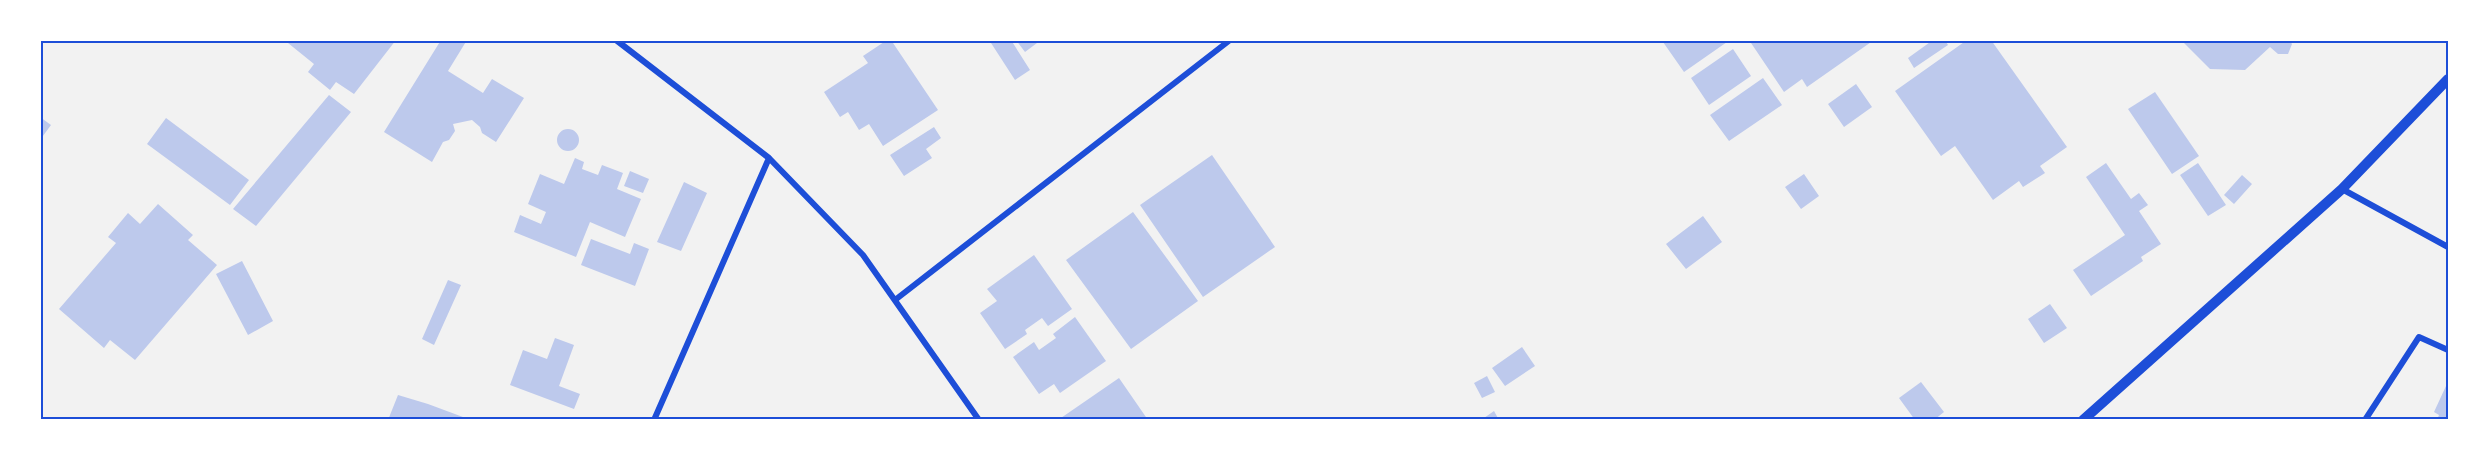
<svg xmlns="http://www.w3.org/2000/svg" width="2489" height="460" viewBox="0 0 2489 460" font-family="Poppins,sans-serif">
<rect width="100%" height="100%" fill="#f2f2f2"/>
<path fill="#bdc9ec" d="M290,40H396L354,94L336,82L330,90L308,72L314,64L288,43Z
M441,40H467L448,71L483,93L492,79L524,98L496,142L482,133L480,127L472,120L453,124L455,131L449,140L443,142L432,162L384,132Z
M887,40H891L938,110L883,146L869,124L859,130L848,112L840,117L824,92L868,63L863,56Z
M994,40H1011L1030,70L1015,80L991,43Z
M1016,40H1041L1025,52Z
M1665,40H1726L1727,42L1684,72L1663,42Z
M1749,40H1874L1807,87L1802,79L1784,92Z
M1933,40H1945L1948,45L1914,68L1908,58Z
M1967,40H1991L2067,147L2040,166L2045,173L2023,187L2019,181L1993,200L1955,146L1941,156L1895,91Z
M2181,40H2289L2292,44L2288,54H2278L2270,47L2245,70L2210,69Z
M1733,49L1751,76L1709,105L1691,78Z
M1763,78L1782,105L1729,141L1710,115Z
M1856,84L1872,107L1844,127L1828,104Z
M2155,92L2199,156L2172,174L2128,109Z
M329,95L351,112L256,226L233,209Z
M40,117L51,125L40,140Z
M166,118L249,180L230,205L147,144Z
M934,127L941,138L926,149L932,158L904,176L890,155Z
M557 140a11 11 0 1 1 22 0a11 11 0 1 1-22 0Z
M1212,155L1275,247L1203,297L1140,205Z
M575,158L584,162L582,169L598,175L602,165L623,173L617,189L641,199L625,237L590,222L576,257L514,232L520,215L541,224L546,212L528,204L540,174L564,184Z
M2106,163L2131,199L2139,193L2148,205L2139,211L2161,244L2141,257L2143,261L2091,296L2073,270L2125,235L2086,177Z
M2198,163L2226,205L2208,216L2180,175Z
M630,171L649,179L643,193L624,186Z
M1804,174L1819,196L1801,209L1785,187Z
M2242,175L2252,184L2234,204L2224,195Z
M684,182L707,193L681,251L657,242Z
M158,204L193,235L188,240L217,265L135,360L110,340L104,348L59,309L116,243L108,237L128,213L140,224Z
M1133,212L1198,301L1131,349L1066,260Z
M1703,216L1722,242L1686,269L1666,244Z
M591,239L630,254L634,243L649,249L635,286L581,265Z
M1034,255L1072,309L1048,326L1042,318L1025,330L1027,334L1005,349L980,313L997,301L987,289Z
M242,261L273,321L248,335L216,274Z
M448,280L461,285L434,345L422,339Z
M2050,304L2067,328L2044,343L2028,319Z
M1075,317L1106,361L1060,393L1054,384L1039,394L1013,357L1034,342L1039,350L1056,338L1053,334Z
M555,338L574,345L559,386L580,394L574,409L510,385L523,350L547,359Z
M1522,347L1535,366L1505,386L1492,368Z
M1487,376L1495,392L1482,398L1474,383Z
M1119,378L1148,420H1058Z
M1921,382L1944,412L1934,420H1915L1899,398Z
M2446,386L2448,388V420H2437L2439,415L2434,412Z
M398,395L428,404L471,420H388Z
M1494,411L1499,420H1486L1484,418Z"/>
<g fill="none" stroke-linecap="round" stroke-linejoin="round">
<path stroke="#1d4ed8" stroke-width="6" d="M616,40L769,158L863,255L979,420
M2342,189L2448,247
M895,300L1230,40
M654,420L769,158
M2365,420L2419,337L2448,350"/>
<path stroke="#1d4ed8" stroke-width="10" d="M2083,420L2342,189L2448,79"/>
</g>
<rect width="2489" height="460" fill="none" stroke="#ffffff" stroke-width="84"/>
<rect x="42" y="42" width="2405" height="376" fill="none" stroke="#1d4ed8" stroke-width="2"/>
</svg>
